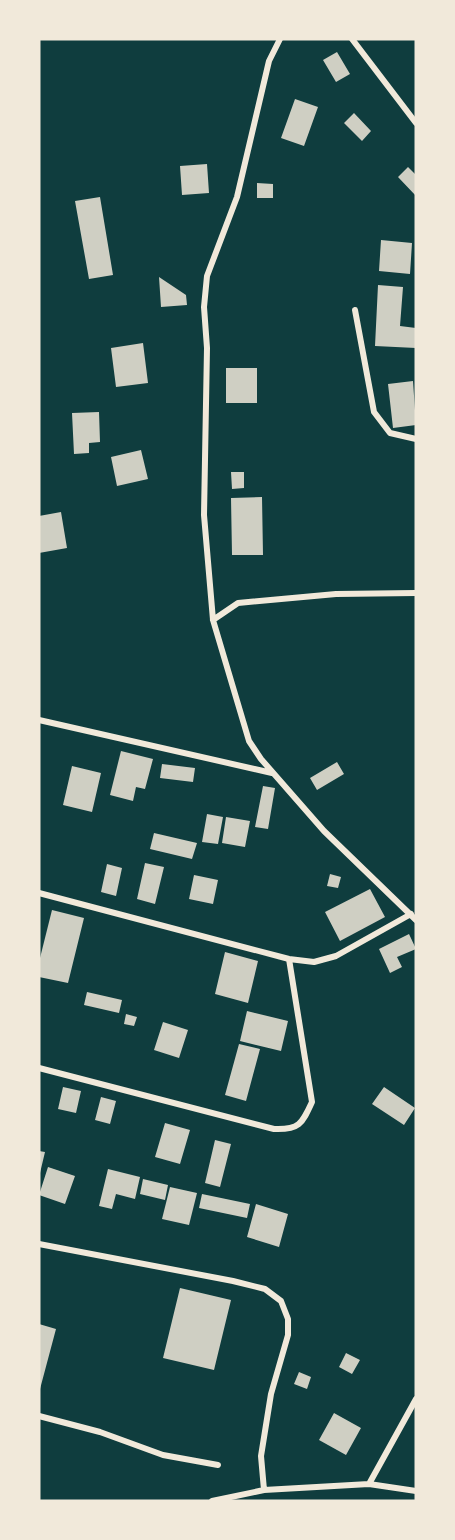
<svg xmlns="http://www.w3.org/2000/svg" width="455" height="1540" viewBox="0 0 455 1540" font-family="Inter,sans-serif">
<rect width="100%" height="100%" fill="#0f3d3e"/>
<path fill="#cfcfc3" d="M337,52L350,74L336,82L323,60Z
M295,99L318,107L304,146L281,138Z
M354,113L371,131L362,141L344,123Z
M207,164L209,193L182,195L180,166Z
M408,167L416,175V196L398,177Z
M257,183L273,184V198H257Z
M100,197L113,275L89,279L75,201Z
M381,240L412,243L410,274L379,271Z
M159,277L186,295L187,305L161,307Z
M378,285L403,287L400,326L416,328V348L375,346Z
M143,343L148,383L116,387L111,348Z
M226,368H257V403H226Z
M413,381L416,425L393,428L388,384Z
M99,412L100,442L89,443V453L74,454L72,413Z
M141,450L148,479L117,486L111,457Z
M231,472H244V488L232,489Z
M262,497L263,555H232L231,498Z
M61,512L67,548L39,553V516Z
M121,751L153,759L145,789L136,787L133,801L110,795Z
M337,762L344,774L317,790L310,778Z
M162,764L195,768L193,782L160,778Z
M72,766L101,773L92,812L63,805Z
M263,786L275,788L268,829L255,827Z
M207,814L223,817L218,844L202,842Z
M226,817L250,821L245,847L222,843Z
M154,833L197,843L192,859L150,849Z
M145,863L164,867L155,904L137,899Z
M107,864L122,868L116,896L101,892Z
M330,874L341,877L338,888L327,886Z
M194,875L218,880L213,904L189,899Z
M370,889L385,917L340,941L325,912Z
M52,910L84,918L68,983L39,977V962Z
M409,934L416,949L397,957L402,967L390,973L379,949Z
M225,952L258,961L248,1003L215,994Z
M87,992L122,1000L119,1013L84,1005Z
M247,1011L288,1021L281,1051L240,1041Z
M126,1014L137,1017L134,1026L124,1024Z
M163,1022L188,1030L179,1058L154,1050Z
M239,1044L260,1049L246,1101L225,1095Z
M63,1087L81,1091L76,1113L58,1109Z
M384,1087L415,1108L404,1125L372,1104Z
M101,1097L116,1101L110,1124L95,1120Z
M165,1123L190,1130L180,1164L155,1157Z
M215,1140L231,1144L220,1187L205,1183Z
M39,1151L45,1152L40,1173H39Z
M48,1167L75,1176L65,1204L39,1195Z
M108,1169L140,1177L135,1199L116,1194L112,1209L99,1206Z
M143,1179L168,1185L165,1200L140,1194Z
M170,1187L197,1193L189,1225L162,1219Z
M202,1194L250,1204L247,1218L199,1208Z
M256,1204L288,1214L279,1247L247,1237Z
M180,1288L231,1300L214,1370L163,1358Z
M39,1324L56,1329L40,1389H39Z
M346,1353L360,1360L352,1374L339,1367Z
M299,1372L311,1377L307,1389L294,1384Z
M334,1413L361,1428L346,1455L319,1440Z"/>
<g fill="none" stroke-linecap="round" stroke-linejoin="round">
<path stroke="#f1e9da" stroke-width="6" d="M280,39L269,61L237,197L207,276L204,307L207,348L204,515L213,620L249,741L261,759L324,831L416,920
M352,39L416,123
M355,310L374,412L390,433L416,439
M213,620L238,603L336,594L416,593
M39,720L272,773
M39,893L289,959L314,962L336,956L411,914
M39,1068L274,1129C299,1130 302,1124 312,1102L289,959
M39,1244L233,1281L265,1289L281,1301L288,1319V1335L271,1394L261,1456L264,1490
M39,1416L100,1432L163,1455L218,1465
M369,1484L416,1399
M212,1501L264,1490L369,1484L416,1491"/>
</g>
<rect width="455" height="1540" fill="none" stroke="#f1e9da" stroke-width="81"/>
</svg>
